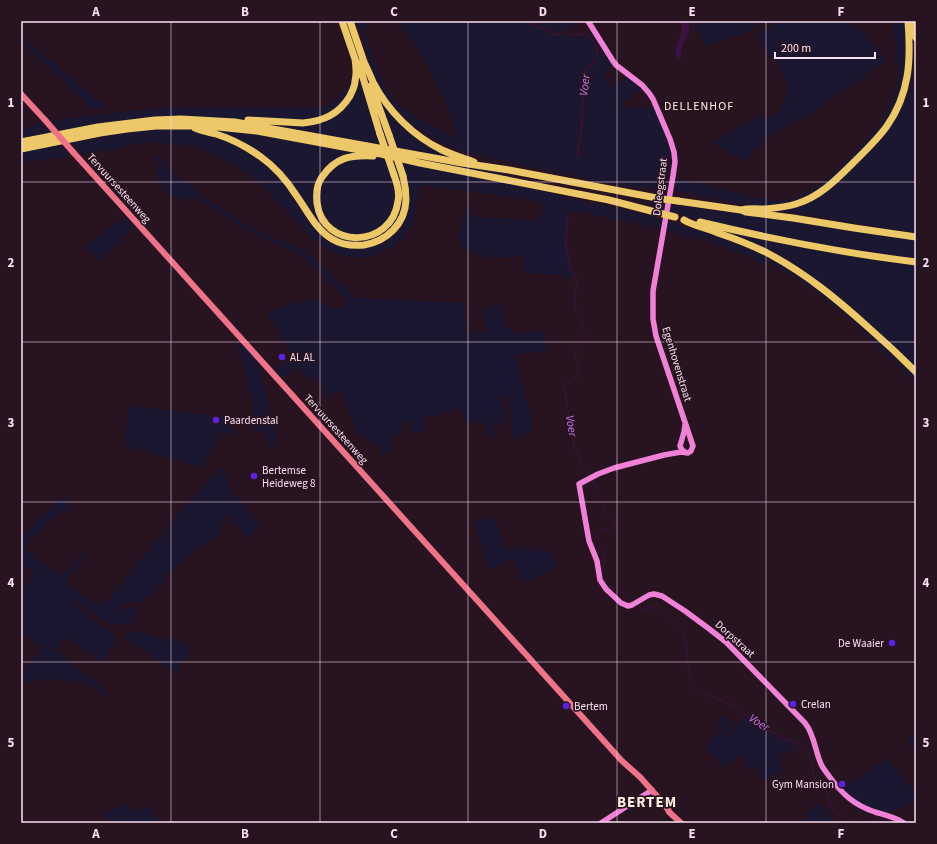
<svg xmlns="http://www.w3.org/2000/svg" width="937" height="844" viewBox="0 0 937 844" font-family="'Source Sans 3',sans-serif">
<rect width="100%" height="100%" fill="#281420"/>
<path fill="#1c1731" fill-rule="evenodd" d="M356,21H365L368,29L361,35Z
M394,21H528V24L541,29L553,36L563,34L564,31L553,33C547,27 536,26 532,21H584L565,30L564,34L570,38L579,35L585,36L590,31L612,65L603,72L606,81L611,87L629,77L641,89L621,104L625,108L653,107C660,120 668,134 670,148C671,156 670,165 670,173L666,175L663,190L600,182L468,153L443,144L415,127L393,106L379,86L369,63L362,38L366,34L379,72L391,97L406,110L430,125L459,139C443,97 428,52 394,21ZM587,33C594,37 598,45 600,52C597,61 594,65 587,69L586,88H585C584,99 585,111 584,123C583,134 582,145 581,155L576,156L580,123L581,86L583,82L584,67C591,63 594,62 597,54C595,48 591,40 586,36Z
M692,21H767L741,34L706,46Z
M778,21H852L887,60L802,120L797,118L793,121L751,152V157L746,161L727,152L712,143L760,115L767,118L778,113L784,101L789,89L777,62L767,53L759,40L757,35L773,25Z
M893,21H905C907,59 906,100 880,131C872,140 863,148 855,157C848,163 843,171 836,177C815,195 791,205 764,206C750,207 736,203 722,200L719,201L674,190L676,178L750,196L782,201L797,197L815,187L832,174L857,151L869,137L882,120L890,104L896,88L898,76Z
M21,36L104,105L103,108L93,110L70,86L42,62L21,43Z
M362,62L394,117L441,150L559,196L638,213L725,238L744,246L784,267L799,276L825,295L855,321L911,373L916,377V384L887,356H886C862,331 837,305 808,286C795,277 781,270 767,262L764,265C743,255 723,245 701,239C688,236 675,234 662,229L569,210L568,212L565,243L567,249L570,268L574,275L572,278L566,279L562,275H551L524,272L522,256L493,258L468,251L461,246L458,235L466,208L470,202H473L469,215H472V216L536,221L545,207L541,202L477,192L419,185L417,208L414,221L404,238L394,247L378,254L360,258L345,257L334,253L312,239L260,183L233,164L196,146L143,142L131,145L121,149L81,154L51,120L170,107L323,108L337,99L346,89L354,66Z
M911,64L916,98V233L875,227L788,212L770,211L812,200L885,132Z
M41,122L69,154L67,157L21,163V130Z
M158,155C165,164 172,173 182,180C191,186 194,186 201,196C220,207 239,221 259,231C274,239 292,243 306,253C325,267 339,284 357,298L465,303V313L467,334L486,331L484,308L502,305L505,329L512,328L513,334L545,330L546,352L515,354L533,425L529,433L513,441L508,397H502L506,422L494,425L495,437H488L487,422L467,424L460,408L423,419L427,430L411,433L408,422L400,423L402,435L389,438L392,449L382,456L376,444L366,439L355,427L341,391L327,397L314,376L307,380L300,367L281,378L274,369L293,358L266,311L312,299L339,310L348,301L332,286L314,267L296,253L242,228L198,198L189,199L184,203C179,198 176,195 169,195L157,180L156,168L160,167L154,156Z
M642,200L665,203L664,209L642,202Z
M672,205L773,218L916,239V258C833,249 751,233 670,212Z
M124,217C128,220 133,221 135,226L99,261L85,247Z
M725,232L832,253L916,266V369L821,284Z
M240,342L257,360L261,379L269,403L276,436L278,438L275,444L269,449L265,433L252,430V395L247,389L245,366L237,353Z
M129,406L229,417L235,436L221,432L202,468L124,445Z
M220,469H224L233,498L235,494L261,527L248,539L226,515L219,532L216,537L199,547L170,573L156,591L141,601L125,604L118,613L123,610L139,606L132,622L112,626L103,619L66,597L118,639L101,662L73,641L72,642L66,637L56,650L77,667L88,678H92L98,683L109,696L107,697L88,684L82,682L64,680L46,679L21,684V673L42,648L22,632V630L21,629V592L35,574L21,563V537L59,499L67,500L71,508L59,514L28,542L25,548L34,557L60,574L72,568L83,553L86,556L71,575L65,581L92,603L106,602L159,537L168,546L161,536L183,508Z
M495,517L506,551L524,546L527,552L540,548L554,554L553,558L557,567L524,583L512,558L489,569L474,522Z
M128,630L192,645L188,656L181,663L178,675L126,639Z
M722,716L734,726L728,733L716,723Z
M743,716L757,727L798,747L796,749L778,756L784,772L764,781L755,765L751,771L741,756L724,767L705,746L720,729L729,736L742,721Z
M916,725V753L906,741L914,734L912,727Z
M886,758L916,794V802L888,813C873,808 853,803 843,789Z
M819,803L824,808L836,823H800L808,817L805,814Z
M125,804L134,812L149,805L160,823H110L103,813Z"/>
<path fill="#3b1243" d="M679,21H690V22L688,34L682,47L680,58L678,59C672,51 679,41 681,33C682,30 682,26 681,23H679Z"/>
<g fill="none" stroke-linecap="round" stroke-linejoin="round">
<path stroke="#3b1243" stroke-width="1" d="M529,21C533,27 542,28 549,30L551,34L556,35L564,31L572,36C576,35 580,33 584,34C592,36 600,50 597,58C595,64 590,65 586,68L585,81L583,89L582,123L577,158
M568,216L565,244L567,249L570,268L574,275L577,283L575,297L576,311L581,319L583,330L587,338C584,345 578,344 576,349C572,357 580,364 579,371C577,378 568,382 564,388L574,447L581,463L591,476
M592,479C596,488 599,497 603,507C606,515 614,514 615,525L613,527L593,534C587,546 601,545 605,553L602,574L605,583
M607,586C620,588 624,592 632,601
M638,605L642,610C646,610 648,606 652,607C660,612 676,623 681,630C692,646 682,675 697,690L721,700L736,707L758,725L782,737L796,743L802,747L806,751L809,755L811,761L814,776L829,796L831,806L837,813L848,818L861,823L880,819L888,820L896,823"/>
<path stroke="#f081d7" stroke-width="5.5" d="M588,21L613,61L616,65L642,85L649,93L653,99L670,139L674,152L675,162L673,176L653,291V319L656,336L693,446L691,451L688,453L681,452L664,455L614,468L598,474L579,484L589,541L597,561L600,580L606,589L621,603L628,606L632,605L649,595L654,594L662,596L685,611L708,628L726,642L805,723C815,735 815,753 822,766C824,770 827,773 829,776C842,794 854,805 875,812C885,815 895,817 904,823
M685,452L682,450L680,446L684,432L685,425
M601,823L652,790"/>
<path stroke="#ee7288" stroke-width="6" d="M21,94L45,120
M73,152L622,761L640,777L664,804L671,814
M669,812L681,823"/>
<path stroke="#edc868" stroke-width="7" d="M342,21L355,59L361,71L380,134
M350,21L365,65
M911,23L916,38
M364,62C367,68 370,75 373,82C388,111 413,136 442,150C453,155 463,158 474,162
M371,85L389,135
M248,120L303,123C324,121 339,114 350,96C352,91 355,87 355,81C357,74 356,66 355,59
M195,128C202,131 209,132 216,134C232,139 247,147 261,157C275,167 287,181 296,195C307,210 315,229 332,239C342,245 354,246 364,245C387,241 405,224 406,200C406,191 405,184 403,176
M21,142L98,127L155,120L181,119L235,122L462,163L509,170L662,199
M21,149L100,133L127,129L156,126H200L218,127L257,131L381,154L420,163L609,200L659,213
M373,156C350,155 336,157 322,177C317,184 316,194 317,203C323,250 392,249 398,201C400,192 397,183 394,175
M678,201L741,210L746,212L793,218L854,228L916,237
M741,210C749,208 758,209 766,209C776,208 786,207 796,204C819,197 835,181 852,164C864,152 877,140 887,126C910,93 911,59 908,21
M684,220C694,226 707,228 718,233C736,239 754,246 771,255C808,275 839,301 869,328C885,342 901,357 916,372
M700,222C771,239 843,253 916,262"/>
<path stroke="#ee7288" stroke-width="6" d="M45,120L73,152"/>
<path stroke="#edc868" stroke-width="7" d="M380,134L394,175
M389,135L403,176
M662,199L678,201
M659,213L675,217"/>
</g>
<path fill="none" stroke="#fbdff2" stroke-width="1" stroke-opacity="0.55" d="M171,21V823M320,21V823M468,21V823M617,21V823M766,21V823M21,182H916M21,342H916M21,502H916M21,662H916"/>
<g fill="#5c21e5" stroke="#281420" stroke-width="1.5">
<circle cx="282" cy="357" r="4"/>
<circle cx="216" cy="420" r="4"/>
<circle cx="254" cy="476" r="4"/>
<circle cx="892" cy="643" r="4"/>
<circle cx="793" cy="704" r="4"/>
<circle cx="566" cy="706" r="4"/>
<circle cx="842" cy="784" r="4"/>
</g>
<g text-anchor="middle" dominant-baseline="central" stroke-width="3.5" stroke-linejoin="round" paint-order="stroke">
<g font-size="11" fill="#fbdff2" stroke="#281420">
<text transform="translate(660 187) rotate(-83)">Doleegstraat</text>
<text transform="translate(119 188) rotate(48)">Tervuursesteenweg</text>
<text transform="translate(677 364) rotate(73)">Egenhovenstraat</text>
<text transform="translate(336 429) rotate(48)">Tervuursesteenweg</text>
<text transform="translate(735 639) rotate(42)">Dorpstraat</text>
</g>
<g font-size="11" fill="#fbdff2" stroke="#281420" text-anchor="start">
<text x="290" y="357">AL AL</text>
<text x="224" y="420">Paardenstal</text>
<text x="262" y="470">Bertemse<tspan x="262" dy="13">Heideweg 8</tspan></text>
<text x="884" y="643" text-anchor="end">De Waaier</text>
<text x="801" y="704">Crelan</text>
<text x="574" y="706">Bertem</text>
<text x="834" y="784" text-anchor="end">Gym Mansion</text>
</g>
<g font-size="12" font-style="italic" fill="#c779ef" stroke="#281420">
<text transform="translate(585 85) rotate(-84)">Voer</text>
<text transform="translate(571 426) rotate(80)">Voer</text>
<text transform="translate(759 723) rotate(33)">Voer</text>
</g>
<g font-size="12" letter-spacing="1" fill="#fbf0e0" stroke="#281420">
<text x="699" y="106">DELLENHOF</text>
</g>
<g font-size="15" font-weight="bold" letter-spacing="1" fill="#fbf0e0" stroke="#281420">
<text x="647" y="802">BERTEM</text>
</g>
</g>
<rect width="937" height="844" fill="none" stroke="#281420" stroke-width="44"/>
<path d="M775 52v6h100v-6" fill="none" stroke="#fbdff2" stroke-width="2"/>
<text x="781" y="52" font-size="12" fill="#fbdff2" stroke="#281420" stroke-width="3" paint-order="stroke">200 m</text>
<rect x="22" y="22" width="893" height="800" fill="none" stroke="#fbdff2" stroke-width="1.5"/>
<g font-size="13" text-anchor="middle" font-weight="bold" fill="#fbdff2">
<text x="96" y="16">A</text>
<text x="245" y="16">B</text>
<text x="394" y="16">C</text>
<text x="543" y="16">D</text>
<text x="692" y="16">E</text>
<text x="841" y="16">F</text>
<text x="11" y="107">1</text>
<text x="926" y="107">1</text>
<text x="11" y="267">2</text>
<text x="926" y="267">2</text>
<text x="11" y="427">3</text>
<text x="926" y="427">3</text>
<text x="11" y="587">4</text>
<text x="926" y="587">4</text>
<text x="11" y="747">5</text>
<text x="926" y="747">5</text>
<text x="96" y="838">A</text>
<text x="245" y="838">B</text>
<text x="394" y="838">C</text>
<text x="543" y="838">D</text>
<text x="692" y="838">E</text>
<text x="841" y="838">F</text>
</g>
</svg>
